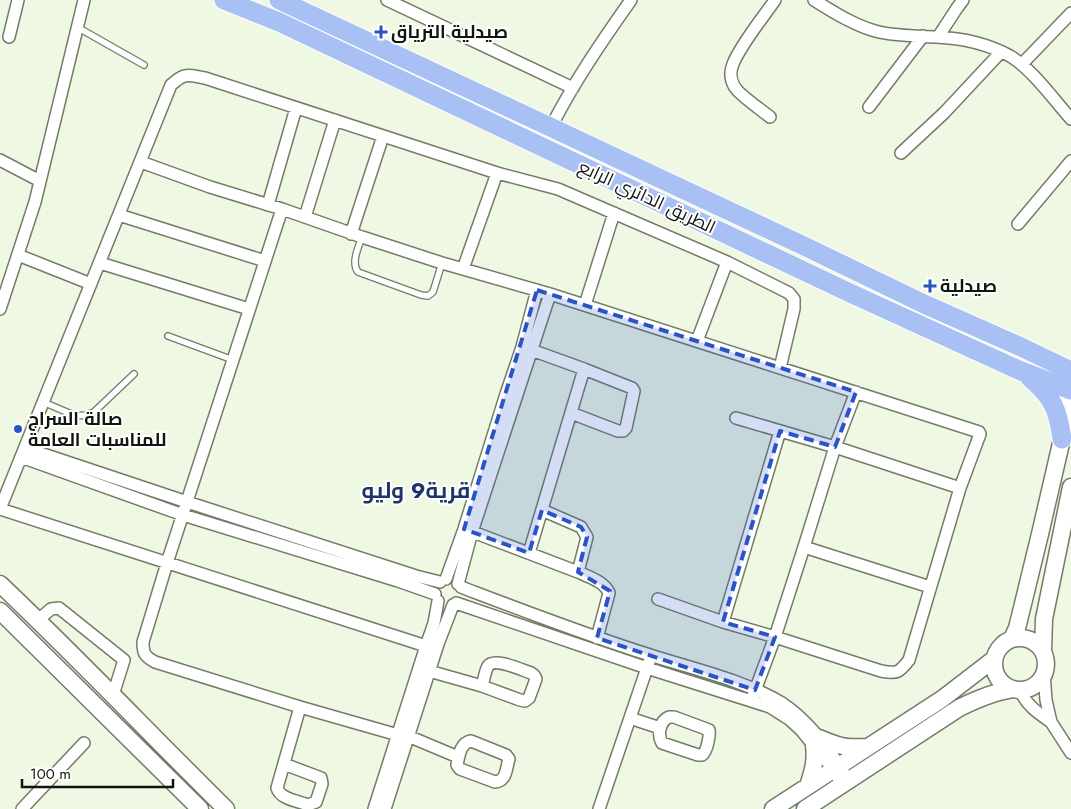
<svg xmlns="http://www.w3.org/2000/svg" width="1071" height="809" viewBox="0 0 1071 809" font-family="Jost,Cairo,sans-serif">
<rect width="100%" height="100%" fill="#eef8e2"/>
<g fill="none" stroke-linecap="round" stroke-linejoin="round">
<defs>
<path id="lane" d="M77,27L144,65
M362,237C358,248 351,263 358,272L421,295L428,296L433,292L442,263
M168,336L233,360
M43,402L76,416L86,415L94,412L134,374"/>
<path id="street" d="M387,0L573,88
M814,0C833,12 857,27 879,32C897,36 917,36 936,37C961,38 988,44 1010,56C1032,69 1054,100 1071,119
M9,37L18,0
M938,37L957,8L963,0
M1022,64L1071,13
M869,107L923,36
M770,117C760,109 744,98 737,90C731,83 729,73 733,64C741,44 762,19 775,0
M551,127C574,82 602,41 631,0
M901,153L944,113L1001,52
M0,160L40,181
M141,162L210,187L282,209L362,237L442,263L550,294L979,432L980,434L960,488L909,660C899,673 897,674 881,671L775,637L723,622L658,599
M268,205L296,108
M282,209L167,563L143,642C143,653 144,656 155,662L300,707L398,735
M119,215L265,261
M305,217L335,120
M1018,224L1071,161
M351,234L383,136
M18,255L91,284
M100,263L249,309
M463,269L497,173
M585,305L614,213
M0,309L35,202L84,0
M697,341L727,262
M526,348L584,369L529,553
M571,413L618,431H623L626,428L634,391L632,388L584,369
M736,418L835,447L960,488
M25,448L187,502L416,576L440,582
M21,457L183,515L398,581L435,594
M0,509L171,85C185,72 188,75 205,78L497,173L558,189L727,262L789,293L794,299V309L780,368
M0,509L426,646
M465,529L578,572L587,537L581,527L542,510
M804,547L930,587
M578,572C589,577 605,582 609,593L597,638
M446,579L464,529L506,394L522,347L537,290
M458,584L472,532L550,294
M461,587C524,611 586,635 650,655C693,669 744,680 782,703C808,720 825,745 843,770
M456,603L647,668L770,707L789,719L801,730L828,763L843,785
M38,620L51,609L59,608L124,660
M723,622L780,431
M429,671L482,686L520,700L525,701L529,698L536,679L534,675L531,673C522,670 494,657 488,666C485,671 484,680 482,686
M1044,673L1046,700L1051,722L1071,753
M1020,690C1026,705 1038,713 1051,722
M113,695L124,660
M753,696L775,637L804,547L835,447L856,392
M669,717H674L709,730C710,735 707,752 702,755C701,755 699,755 698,755L662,743C657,734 660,721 669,717Z
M630,718L660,728
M408,736L458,757
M471,741L506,755L509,759C506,768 507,781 495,782L460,769L457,765C459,756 460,743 471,741Z
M284,764L321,778L322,784L316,802L308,805C298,801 280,799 277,788L300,707
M22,809L84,743
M374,809L426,646L434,623L438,601
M385,809L438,644L453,605
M599,809L649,662"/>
<path id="secondary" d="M0,584C77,657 150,734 226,809
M0,611L200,809
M994 664a26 26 0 1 1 52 0a26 26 0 1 1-52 0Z
M1012,639L1017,628L1021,612L1040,534L1062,439L1071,387
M1043,652L1044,619L1071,487
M819,738C840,747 846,748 868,747
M808,786C813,771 816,761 814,745
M773,809L942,699L994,659
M805,809L959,708C977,699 993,692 1013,689"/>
<path id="primary" d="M224,0L279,22L850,293L1021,371L1071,390
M279,0L804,246L924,304L1019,346L1071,371
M1030,378C1053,397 1058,410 1062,439"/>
</defs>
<use href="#lane" stroke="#737c68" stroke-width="8"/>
<use href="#street" stroke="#737c68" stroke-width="14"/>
<use href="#secondary" stroke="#737c68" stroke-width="19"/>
<use href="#primary" stroke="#fff" stroke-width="21"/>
<use href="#lane" stroke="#fff" stroke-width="5.5"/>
<use href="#street" stroke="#fff" stroke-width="11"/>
<use href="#secondary" stroke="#fff" stroke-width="16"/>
<use href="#primary" stroke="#a9c0f4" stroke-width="19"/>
</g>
<path fill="#2a54c3" fill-opacity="0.2" stroke="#2a54c3" stroke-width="4" stroke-dasharray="10 6" stroke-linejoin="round" d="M537,290L856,392L835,447L780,431L723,622L775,637L755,690L597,638L610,591L578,572L587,537L581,527L542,510L529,553L464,529Z"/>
<g fill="#2a54c3" stroke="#fff" stroke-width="2">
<path d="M378.5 24.5h5v5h5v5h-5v5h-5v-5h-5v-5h5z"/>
<path d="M927.5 278.5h5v5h5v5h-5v5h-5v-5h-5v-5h5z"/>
<circle cx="18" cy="429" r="5"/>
</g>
<g text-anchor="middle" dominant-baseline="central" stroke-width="4" stroke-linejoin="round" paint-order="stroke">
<g font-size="18" font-weight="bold" fill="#12150e" stroke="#fff" text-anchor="start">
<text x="391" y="32">صيدلية الترياق</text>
<text x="940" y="286">صيدلية</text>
<text x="28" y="419">صالة السراج<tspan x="28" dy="21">للمناسبات العامة</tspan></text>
</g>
<g font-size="18" fill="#12150e" stroke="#fff">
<text transform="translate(647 197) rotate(25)">الطريق الدائري الرابع</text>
</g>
<g font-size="22" font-weight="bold" fill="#1d336a" stroke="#fff">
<text x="416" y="490">قرية9 وليو</text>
</g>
</g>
<path d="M22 779v8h151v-8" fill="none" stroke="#12150e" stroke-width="2.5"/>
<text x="30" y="779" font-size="15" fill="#12150e" stroke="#ffffff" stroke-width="4" paint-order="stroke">100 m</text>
</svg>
